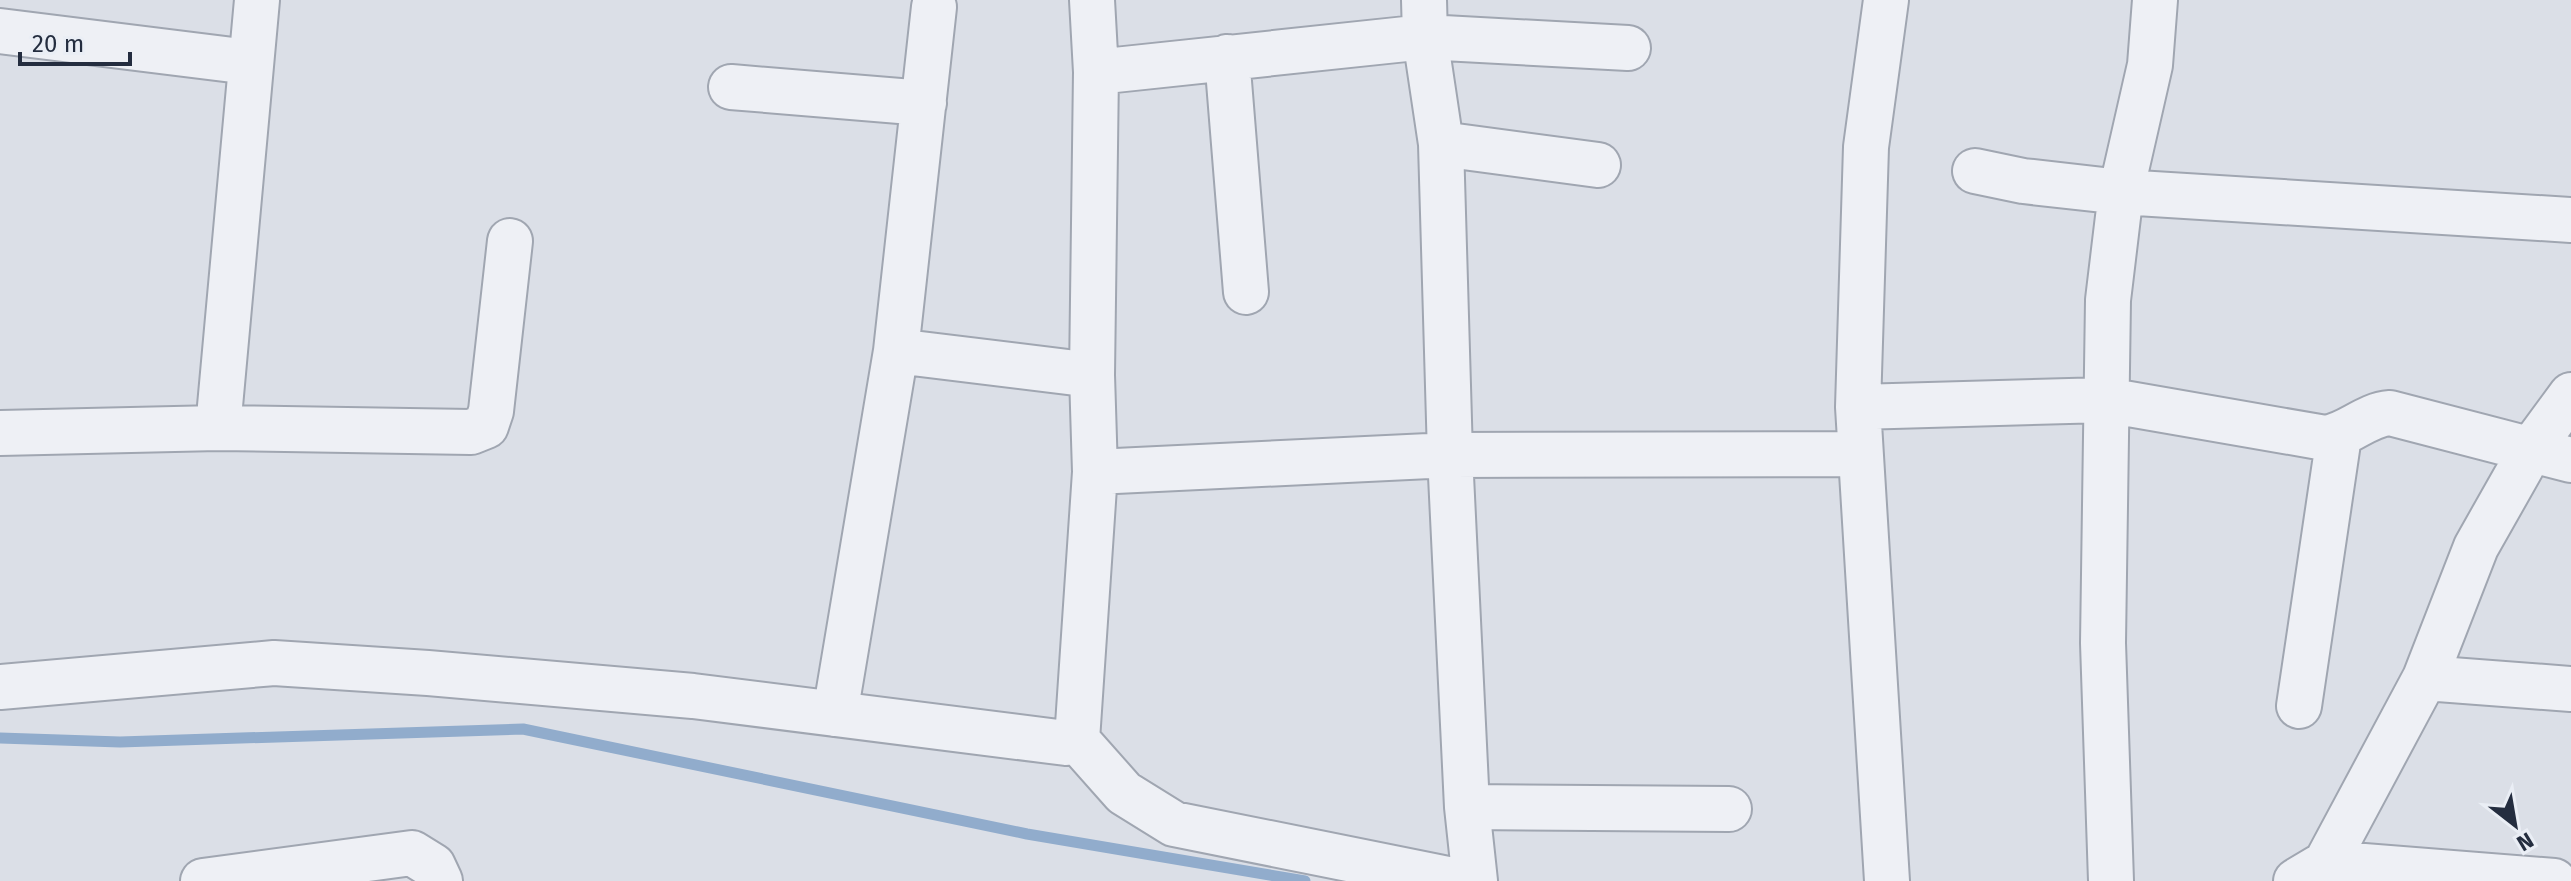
<svg xmlns="http://www.w3.org/2000/svg" width="2571" height="881" viewBox="0 0 2571 881" font-family="'Fira Sans',sans-serif">
<rect width="100%" height="100%" fill="#dbdfe7"/>
<g fill="none" stroke-linecap="round" stroke-linejoin="round">
<path stroke="#91accc" stroke-width="11" d="M0,738L120,742L523,729L1027,834L1305,881"/>
<defs>
<path id="minor" d="M1424,0L1425,37L1441,144L1450,455L1467,807L1475,881
M1886,0L1866,147L1858,407L1887,881
M0,31L249,62
M1227,57L1246,292
M1096,72L1425,37L1628,48
M731,87L924,103
M1441,144L1598,165
M1975,171L2023,181L2121,192L2571,220
M896,351L1092,375
M1858,407L2106,400L2325,438C2349,435 2365,415 2390,413L2571,460
M218,428L257,0
M0,433L218,428L471,432L486,426L491,411L510,241
M1095,472L1450,455L1860,454
M2425,678L2571,689
M0,687L274,663L428,673L693,696L1066,743L1077,740
M2299,706L2339,436
M835,714L896,351L934,7
M1077,740L1095,472L1092,375L1096,72L1092,0
M1077,740L1124,793L1174,824L1458,881
M1467,807L1729,809
M2326,863L2425,678L2476,547L2532,448L2571,395
M203,881L412,853L433,866L440,881
M2111,881L2103,643L2108,300L2121,192L2150,65L2155,0
M2296,881L2326,863L2554,881"/>
</defs>
<use href="#minor" stroke="#a0a6b1" stroke-width="48"/>
<use href="#minor" stroke="#eef0f5" stroke-width="44"/>
</g>
<g transform="translate(2515 825) rotate(149)" stroke="#eaeef5" stroke-width="6" paint-order="stroke">
<path d="M0-6L14 30L0 20L-14 30Z" fill="#242d3f"/>
<text y="-12" font-size="22" font-weight="bold" text-anchor="middle" fill="#242d3f">N</text>
</g>
<path d="M20 52v12h110v-12" fill="none" stroke="#242d3f" stroke-width="4"/>
<text x="32" y="52" font-size="24" fill="#242d3f" stroke="#eaeef5" stroke-width="6" paint-order="stroke">20 m</text>
</svg>
